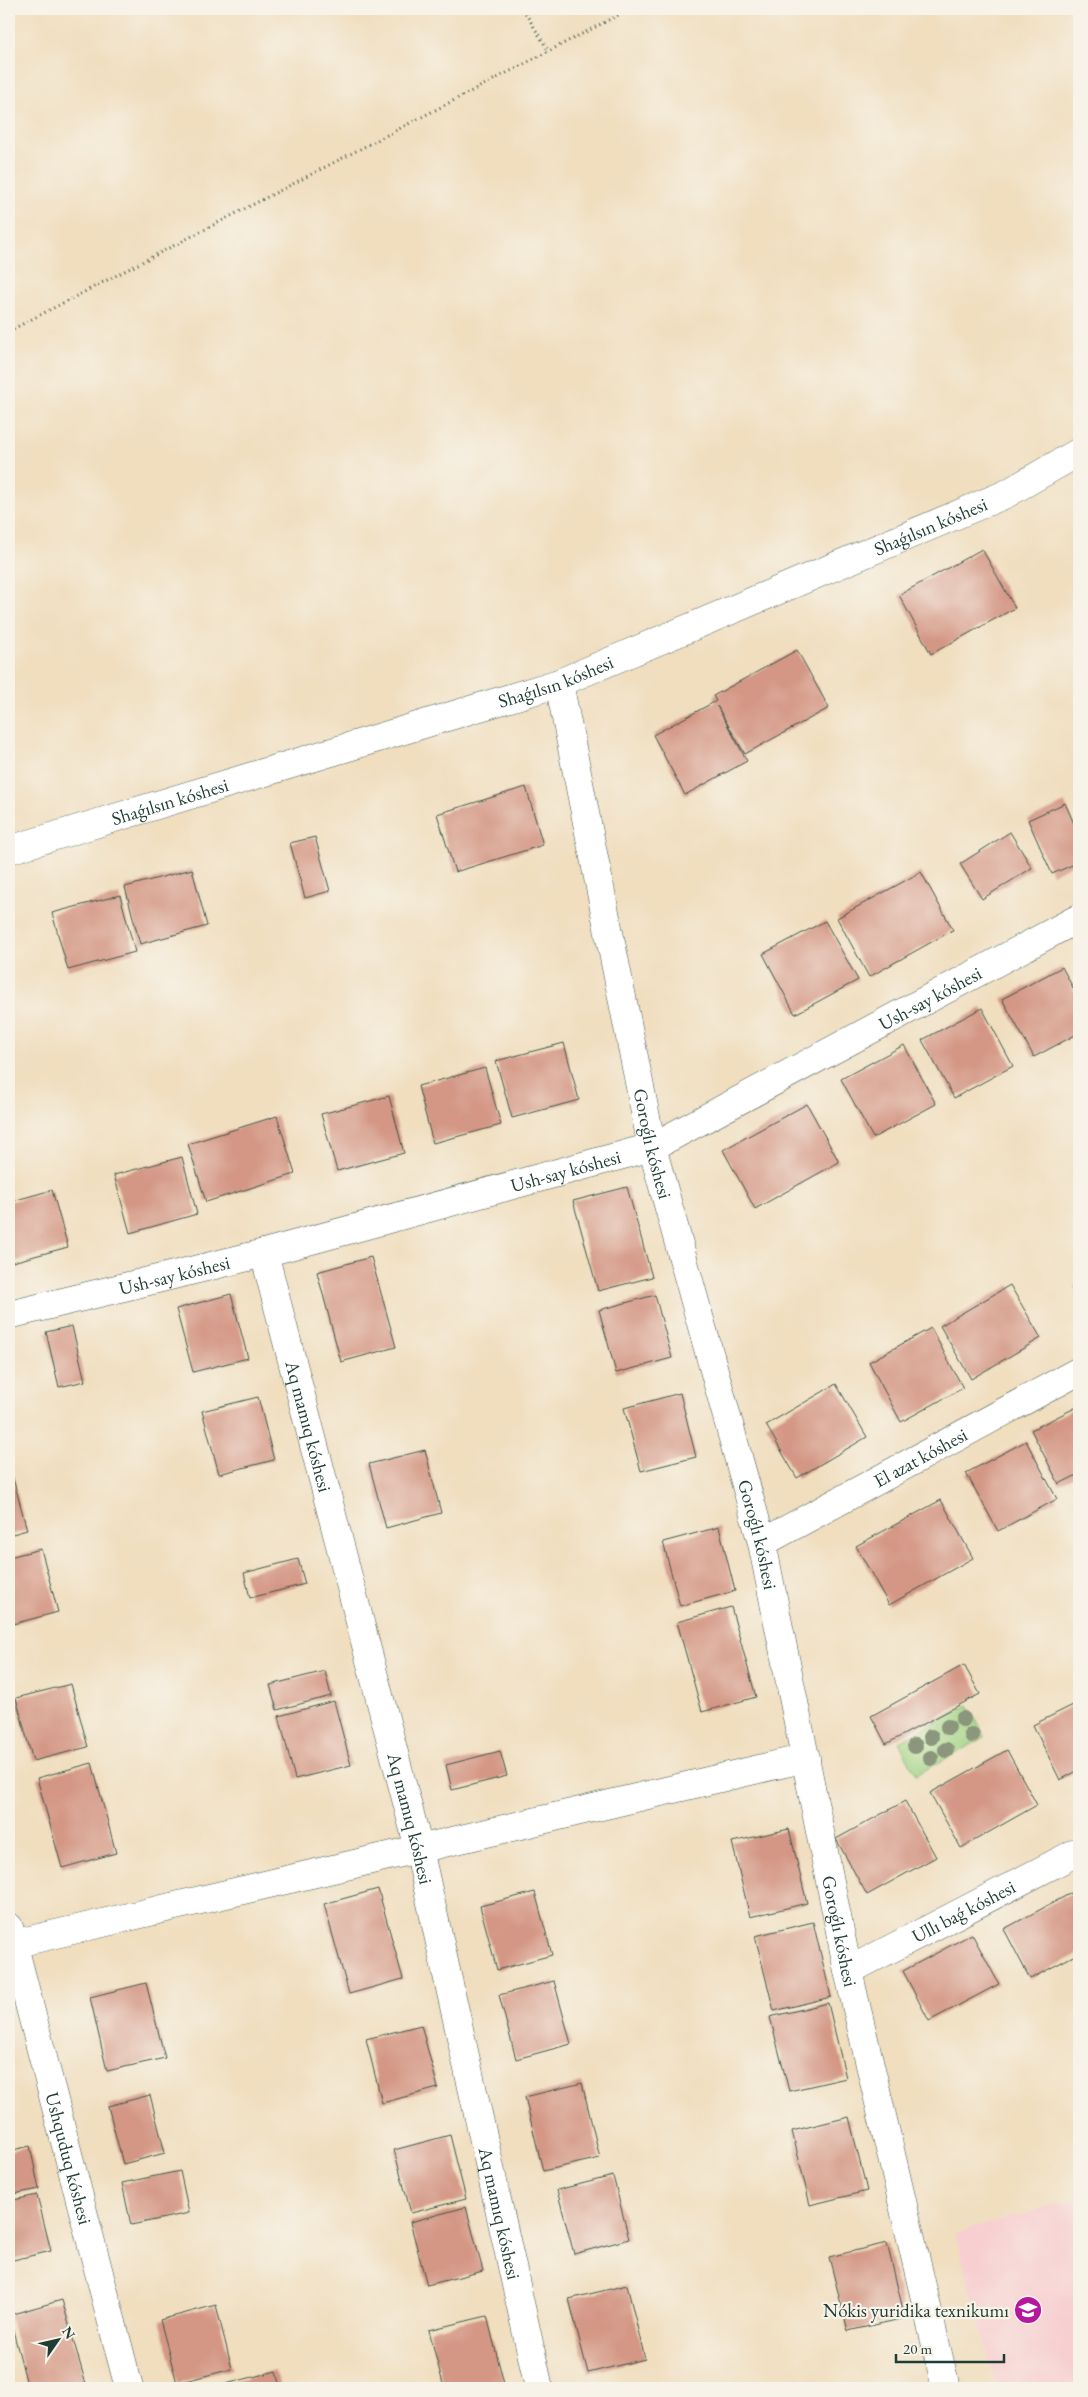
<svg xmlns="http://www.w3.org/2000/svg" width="1088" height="2397" viewBox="0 0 1088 2397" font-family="'EB Garamond',serif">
<rect width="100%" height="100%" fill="#f7f3e8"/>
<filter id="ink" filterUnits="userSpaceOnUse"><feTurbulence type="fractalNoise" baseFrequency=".02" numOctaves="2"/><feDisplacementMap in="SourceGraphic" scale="10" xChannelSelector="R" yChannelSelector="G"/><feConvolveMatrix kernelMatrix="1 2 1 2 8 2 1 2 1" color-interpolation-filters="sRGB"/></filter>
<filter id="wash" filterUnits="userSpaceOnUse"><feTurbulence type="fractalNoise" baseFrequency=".0096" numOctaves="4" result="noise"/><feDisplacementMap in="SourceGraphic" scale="20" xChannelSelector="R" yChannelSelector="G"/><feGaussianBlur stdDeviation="1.12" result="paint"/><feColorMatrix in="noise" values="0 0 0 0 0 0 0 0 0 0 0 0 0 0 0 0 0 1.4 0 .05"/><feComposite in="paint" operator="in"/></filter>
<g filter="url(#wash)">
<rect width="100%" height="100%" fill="#f0debf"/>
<path fill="#f7cfd1" d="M1079,2198V2388H997L955,2233Z"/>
<path fill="#a0d282" stroke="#60885b" d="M968,1705L985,1737L916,1775L899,1742Z"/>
<g id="blocks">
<path fill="#d49785" d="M982,549L1015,608L931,654L899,595Z
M797,650L829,708L745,754L717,706L747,761L685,795L653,735L716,701L713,696Z
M526,787L543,845L455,872L437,814Z
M1065,803L1079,835V862L1052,874L1028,820Z
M1010,832L1032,868L982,899L960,864Z
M315,837L330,891L305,898L290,843Z
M192,869L207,926L140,944L125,887Z
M921,872L953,930L869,977L837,918Z
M120,895L135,952L68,970L52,913Z
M825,921L858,980L795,1014L763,954Z
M1062,967L1079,999V1033L1034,1057L1002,999Z
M982,1008L1013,1066L954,1098L922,1040Z
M564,1043L579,1100L512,1118L496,1061Z
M904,1045L936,1104L873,1138L841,1079Z
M485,1068L501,1125L433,1143L418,1086Z
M389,1096L404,1153L337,1171L321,1114Z
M807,1104L839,1162L755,1209L723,1150Z
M277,1116L295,1174L206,1202L188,1144Z
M182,1157L197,1214L130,1233L114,1175Z
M627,1187L652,1277L598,1291L573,1201Z
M52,1190L68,1247L9,1263V1202Z
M371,1257L396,1347L341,1362L317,1272Z
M1079,1283V1297L1074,1286Z
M1010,1285L1041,1338L971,1379L940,1326Z
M231,1294L248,1358L193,1372L176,1309Z
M655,1295L672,1358L616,1373L599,1310Z
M72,1326L85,1381L59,1387L46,1332Z
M931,1328L963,1388L901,1422L869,1362Z
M836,1384L867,1437L797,1478L766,1425Z
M680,1393L696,1457L641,1471L624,1408Z
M258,1397L274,1460L219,1474L202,1411Z
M1079,1406V1474L1059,1484L1031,1430Z
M1026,1441L1057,1499L998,1531L966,1473Z
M425,1450L441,1513L386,1528L369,1464Z
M9,1463L27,1530L9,1535Z
M941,1500L973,1558L889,1605L856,1546Z
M719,1527L735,1591L680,1606L663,1542Z
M41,1549L58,1612L9,1625V1557Z
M298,1559L305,1584L250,1598L244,1573Z
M731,1607L756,1697L702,1712L677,1622Z
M964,1665L980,1694L886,1744L871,1716Z
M325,1671L331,1696L277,1710L270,1685Z
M71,1684L88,1747L33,1761L16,1698Z
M334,1701L351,1765L295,1779L279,1716Z
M1079,1702V1770L1060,1780L1033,1725Z
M1007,1750L1037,1805L961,1848L930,1793Z
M500,1751L507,1776L452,1790L446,1765Z
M92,1763L116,1853L62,1868L37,1778Z
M905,1801L936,1857L867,1895L836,1839Z
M789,1829L807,1903L750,1917L732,1842Z
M378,1889L403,1979L349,1994L324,1904Z
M535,1892L552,1955L497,1970L480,1906Z
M1073,1892L1079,1905V1953L1030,1979L1004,1929Z
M813,1922L831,1997L774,2011L755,1936Z
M972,1934L999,1984L929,2021L903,1971Z
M554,1981L571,2044L516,2059L499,1995Z
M146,1983L165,2058L107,2071L90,1997Z
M828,2003L846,2078L789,2091L770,2017Z
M421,2025L438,2088L382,2103L366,2039Z
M582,2083L600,2158L543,2171L525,2097Z
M150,2095L165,2153L123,2164L108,2106Z
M849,2117L867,2191L810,2205L792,2131Z
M450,2135L466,2199L411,2213L394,2150Z
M30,2146L39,2189L9,2195V2151Z
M180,2171L189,2213L131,2225L122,2183Z
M613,2176L629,2239L574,2254L557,2190Z
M37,2195L51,2251L9,2261V2201Z
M466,2207L483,2271L427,2285L410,2222Z
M887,2243L905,2318L848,2331L829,2257Z
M627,2285L645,2359L588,2373L569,2299Z
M62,2300L87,2388H28L9,2315Z
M216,2305L232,2369L177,2383L160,2320Z
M487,2316L505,2388H444L429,2330Z
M276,2371L280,2388H219L218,2386Z"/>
</g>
</g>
<g filter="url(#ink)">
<use href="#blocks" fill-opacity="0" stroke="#3e5549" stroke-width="1"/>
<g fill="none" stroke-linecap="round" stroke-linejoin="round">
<defs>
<g id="minor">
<path id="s1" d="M559,683L652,1147L762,1543L848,1971L946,2388"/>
<path id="s2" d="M9,850L559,683L1006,494L1079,452"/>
<path id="s3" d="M264,1253L419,1849L539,2388"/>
<path id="s4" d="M9,1315L264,1253L652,1147L1079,918"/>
<path id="s5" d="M762,1543L1079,1371"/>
<path id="s6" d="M9,1927L129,2388"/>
<path d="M9,1945L806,1758"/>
<path id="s7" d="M848,1971L1079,1851"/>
</g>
</defs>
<use href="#minor" stroke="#3e5549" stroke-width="29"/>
<path stroke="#3e5549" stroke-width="3" stroke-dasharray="1 4" stroke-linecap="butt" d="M523,9L548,50
M9,331L630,9"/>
<use href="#minor" stroke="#fff" stroke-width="28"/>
</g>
<g fill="#8b967b">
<circle cx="963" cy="1719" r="8"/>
<circle cx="948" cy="1727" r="8"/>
<circle cx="972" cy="1735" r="8"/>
<circle cx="931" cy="1737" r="8"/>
<circle cx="915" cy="1746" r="8"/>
<circle cx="946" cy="1750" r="8"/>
<circle cx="931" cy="1758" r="8"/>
</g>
</g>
<defs>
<symbol id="university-disc" viewBox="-11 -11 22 22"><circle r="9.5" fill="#b5179e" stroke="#f7f3e8"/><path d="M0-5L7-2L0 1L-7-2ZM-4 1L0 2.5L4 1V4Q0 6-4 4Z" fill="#fff"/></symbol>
</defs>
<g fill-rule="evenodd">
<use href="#university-disc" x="1012" y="2294" width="32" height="32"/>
</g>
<g text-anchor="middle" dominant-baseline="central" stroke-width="4.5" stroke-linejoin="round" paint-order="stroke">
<g font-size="19" fill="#1f3d34" stroke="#f7f3e8">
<text stroke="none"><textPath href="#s2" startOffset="978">Shaǵılsın kóshesi</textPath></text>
<text stroke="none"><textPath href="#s2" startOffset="572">Shaǵılsın kóshesi</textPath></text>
<text stroke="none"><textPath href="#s2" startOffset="168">Shaǵılsın kóshesi</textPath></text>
<text stroke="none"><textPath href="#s4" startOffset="980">Ush-say kóshesi</textPath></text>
<text stroke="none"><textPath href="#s1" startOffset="470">Goroǵlı kóshesi</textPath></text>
<text stroke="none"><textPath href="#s4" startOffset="575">Ush-say kóshesi</textPath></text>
<text stroke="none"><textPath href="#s4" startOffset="170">Ush-say kóshesi</textPath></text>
<text stroke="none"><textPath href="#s3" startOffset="179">Aq mamıq kóshesi</textPath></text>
<text stroke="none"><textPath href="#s5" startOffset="180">El azat kóshesi</textPath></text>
<text stroke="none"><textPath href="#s1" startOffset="875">Goroǵlı kóshesi</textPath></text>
<text stroke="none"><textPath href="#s3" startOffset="584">Aq mamıq kóshesi</textPath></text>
<text stroke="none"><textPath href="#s7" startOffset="130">Ullı baǵ kóshesi</textPath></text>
<text stroke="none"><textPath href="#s1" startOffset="1280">Goroǵlı kóshesi</textPath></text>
<text stroke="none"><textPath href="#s6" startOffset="239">Ushquduq kóshesi</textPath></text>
<text stroke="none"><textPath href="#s3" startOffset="989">Aq mamıq kóshesi</textPath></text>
</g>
<g font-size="19" fill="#1f3d34" stroke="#f7f3e8" text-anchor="end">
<text x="1009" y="2310">Nókis yuridika texnikumı</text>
</g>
</g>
<rect width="1088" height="2397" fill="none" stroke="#f7f3e8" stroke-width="30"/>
<g transform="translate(58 2340) rotate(56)" stroke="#f7f3e8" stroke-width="4" paint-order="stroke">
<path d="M0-4L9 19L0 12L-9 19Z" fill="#1f3d34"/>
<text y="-8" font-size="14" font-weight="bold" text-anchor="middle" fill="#1f3d34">N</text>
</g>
<path d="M896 2354v8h108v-8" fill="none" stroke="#1f3d34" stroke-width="2.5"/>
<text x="903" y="2354" font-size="15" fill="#1f3d34" stroke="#f7f3e8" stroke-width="4" paint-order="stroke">20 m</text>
</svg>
